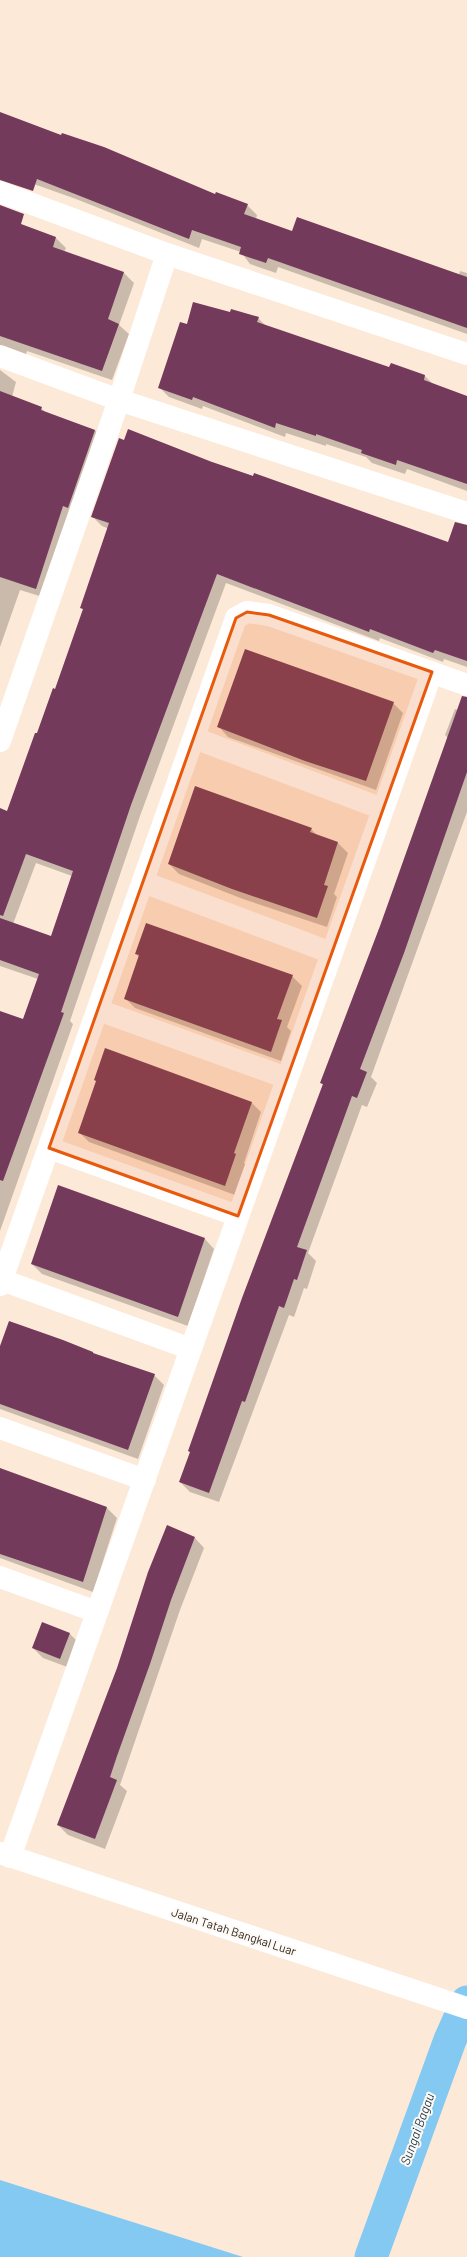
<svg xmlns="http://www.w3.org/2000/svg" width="467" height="2257" viewBox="0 0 467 2257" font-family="Barlow,sans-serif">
<rect width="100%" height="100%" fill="#fde9d7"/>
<path fill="#83c9f1" d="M0,2180L243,2257H0Z"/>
<path fill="#0003" fill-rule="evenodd" d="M0,113L216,195L247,205L257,215L256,219L293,233L459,275L460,271L467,273V334L278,267L276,273L250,264L241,252L202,239L199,248L76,199L0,172Z
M0,224H20L56,238L66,248L64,252L124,273L134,283L119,325L129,334L112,380L27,351L25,357L0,359Z
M230,313L258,318L266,326L390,368L391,364L425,376L434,385L467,397V491L407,469L405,474L372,463L366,457L326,444V446L286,433L285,437L203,406L202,409L169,397L159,387L188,325Z
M0,370L16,382L12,397L41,408L46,413L95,430L105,440L46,598L20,590L0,647Z
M212,462L448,543L467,544V667L444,659L443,662L380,638L379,641L226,583L140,816L70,1021L73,1024L0,1231V1012L23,1020L38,979L0,966V821L8,812L56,690L84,610L81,607L109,529L102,526L93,517ZM36,863L72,876L51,937L13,924Z
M393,703L403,713L376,790L228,737L219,727Z
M455,709L467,713V812L371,1077L377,1083L367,1107L362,1105L308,1253L316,1261L307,1289L304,1288L294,1317L289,1315L219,1502L190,1492L180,1482L323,1085L321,1083L404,864L448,738L445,735Z
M311,829L318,836L338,843L348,853L334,894L337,897L327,927L243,899L179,874L169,864Z
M136,954L292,976L302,986L287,1027L291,1031L281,1061L135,1008L125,998L139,957Z
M97,1082L251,1102L261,1112L244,1163L246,1165L235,1195L89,1142L79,1132Z
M205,1239L214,1249L188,1326L42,1274L32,1264Z
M0,1348L93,1352L95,1355L154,1375L164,1385L138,1459L0,1409Z
M0,1470L107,1508L117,1518L93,1592L0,1558Z
M195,1538L204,1548L180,1610L120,1785L127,1791L105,1849L68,1835L58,1825L118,1668Z
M69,1633L79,1643L70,1668L43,1658L33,1648Z"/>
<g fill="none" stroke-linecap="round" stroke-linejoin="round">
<path stroke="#83c9f1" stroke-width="33" d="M371,2257L450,2040L467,2002"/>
</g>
<path fill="#733a5c" d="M0,112L61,135L62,133L104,147L215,194L216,192L248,204L244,214L292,231L297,217L467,277V328L268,258L266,263L239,254L241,247L192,230L189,239L37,179L33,191L0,180Z
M0,205L24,214L21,224L56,237L53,247L124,272L108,319L119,324L102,371L0,336Z
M193,302L230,312L231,309L259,317L257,322L389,367L391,363L425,375L424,380L467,396V484L397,460L396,465L361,453L362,450L316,434V436L276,423L275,428L193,397L192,400L158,388L180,322L187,324Z
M0,391L42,407L41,410L95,430L68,508L63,506L36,589L0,577Z
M128,429L212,462L253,476L254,473L448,542L455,522L467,525V661L435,650L433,653L370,629L369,632L217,574L131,805L61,1012L64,1013L3,1181L0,1180V1011L23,1019L39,974L0,960V918L51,936L73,871L26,854L3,916L0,915V808L7,811L35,733H37L53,688L55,689L83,609L80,608L109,523L91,517L119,438L124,440Z
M245,649L394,702L366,781L305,761L217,727Z
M462,696L467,697V772L404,953L360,1069L367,1072L357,1098L352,1096L297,1247L307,1250L297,1280L294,1279L284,1308L279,1306L245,1402L242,1401L209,1493L179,1482L190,1452L188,1451L242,1298L323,1084L320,1083L380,926Z
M195,786L312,828L310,832L338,842L324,885L328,886L317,918L232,889L168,864Z
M146,923L293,975L277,1019L282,1020L271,1052L124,999L139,955L135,954Z
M105,1048L252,1102L234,1153L236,1154L225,1186L78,1133L96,1081L94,1080Z
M58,1185L205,1238L178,1317L31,1264Z
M9,1321L63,1340L93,1352V1353L155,1374L128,1450L0,1404V1346Z
M0,1468L107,1507L83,1582L0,1554Z
M167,1525L195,1537L171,1600L150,1664L117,1756L110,1777L117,1780L95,1839L57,1825L117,1668L148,1572Z
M42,1622L70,1633L60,1659L32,1648Z"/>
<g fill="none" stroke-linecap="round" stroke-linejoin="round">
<path stroke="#fff" stroke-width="22" d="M0,192L167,254L467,354
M0,356L119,400L467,513
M194,738L383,809
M0,741L119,400L167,254
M143,882L332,953
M98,1010L287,1078
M49,1148L238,1216
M2,1280L191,1349
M0,1285L236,618L247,612L269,615L467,685
M0,1428L145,1480
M0,1577L97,1612
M0,1853L467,2008
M10,1857L432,672"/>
</g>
<path fill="#e8590c" fill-opacity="0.2" stroke="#e8590c" stroke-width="3" stroke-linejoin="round" d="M247,612L269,615L432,672L238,1216L49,1148L236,618Z"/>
<g text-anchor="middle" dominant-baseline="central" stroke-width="4" stroke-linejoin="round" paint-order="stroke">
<g font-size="12" fill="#251d14" stroke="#fef9f5">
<text transform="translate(234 1931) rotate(18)">Jalan Tatah Bangkal Luar</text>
</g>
<g font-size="13" font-style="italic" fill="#1a3a4b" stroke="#fef9f5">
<text transform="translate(417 2129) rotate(-70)">Sungai Bagau</text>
</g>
</g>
</svg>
